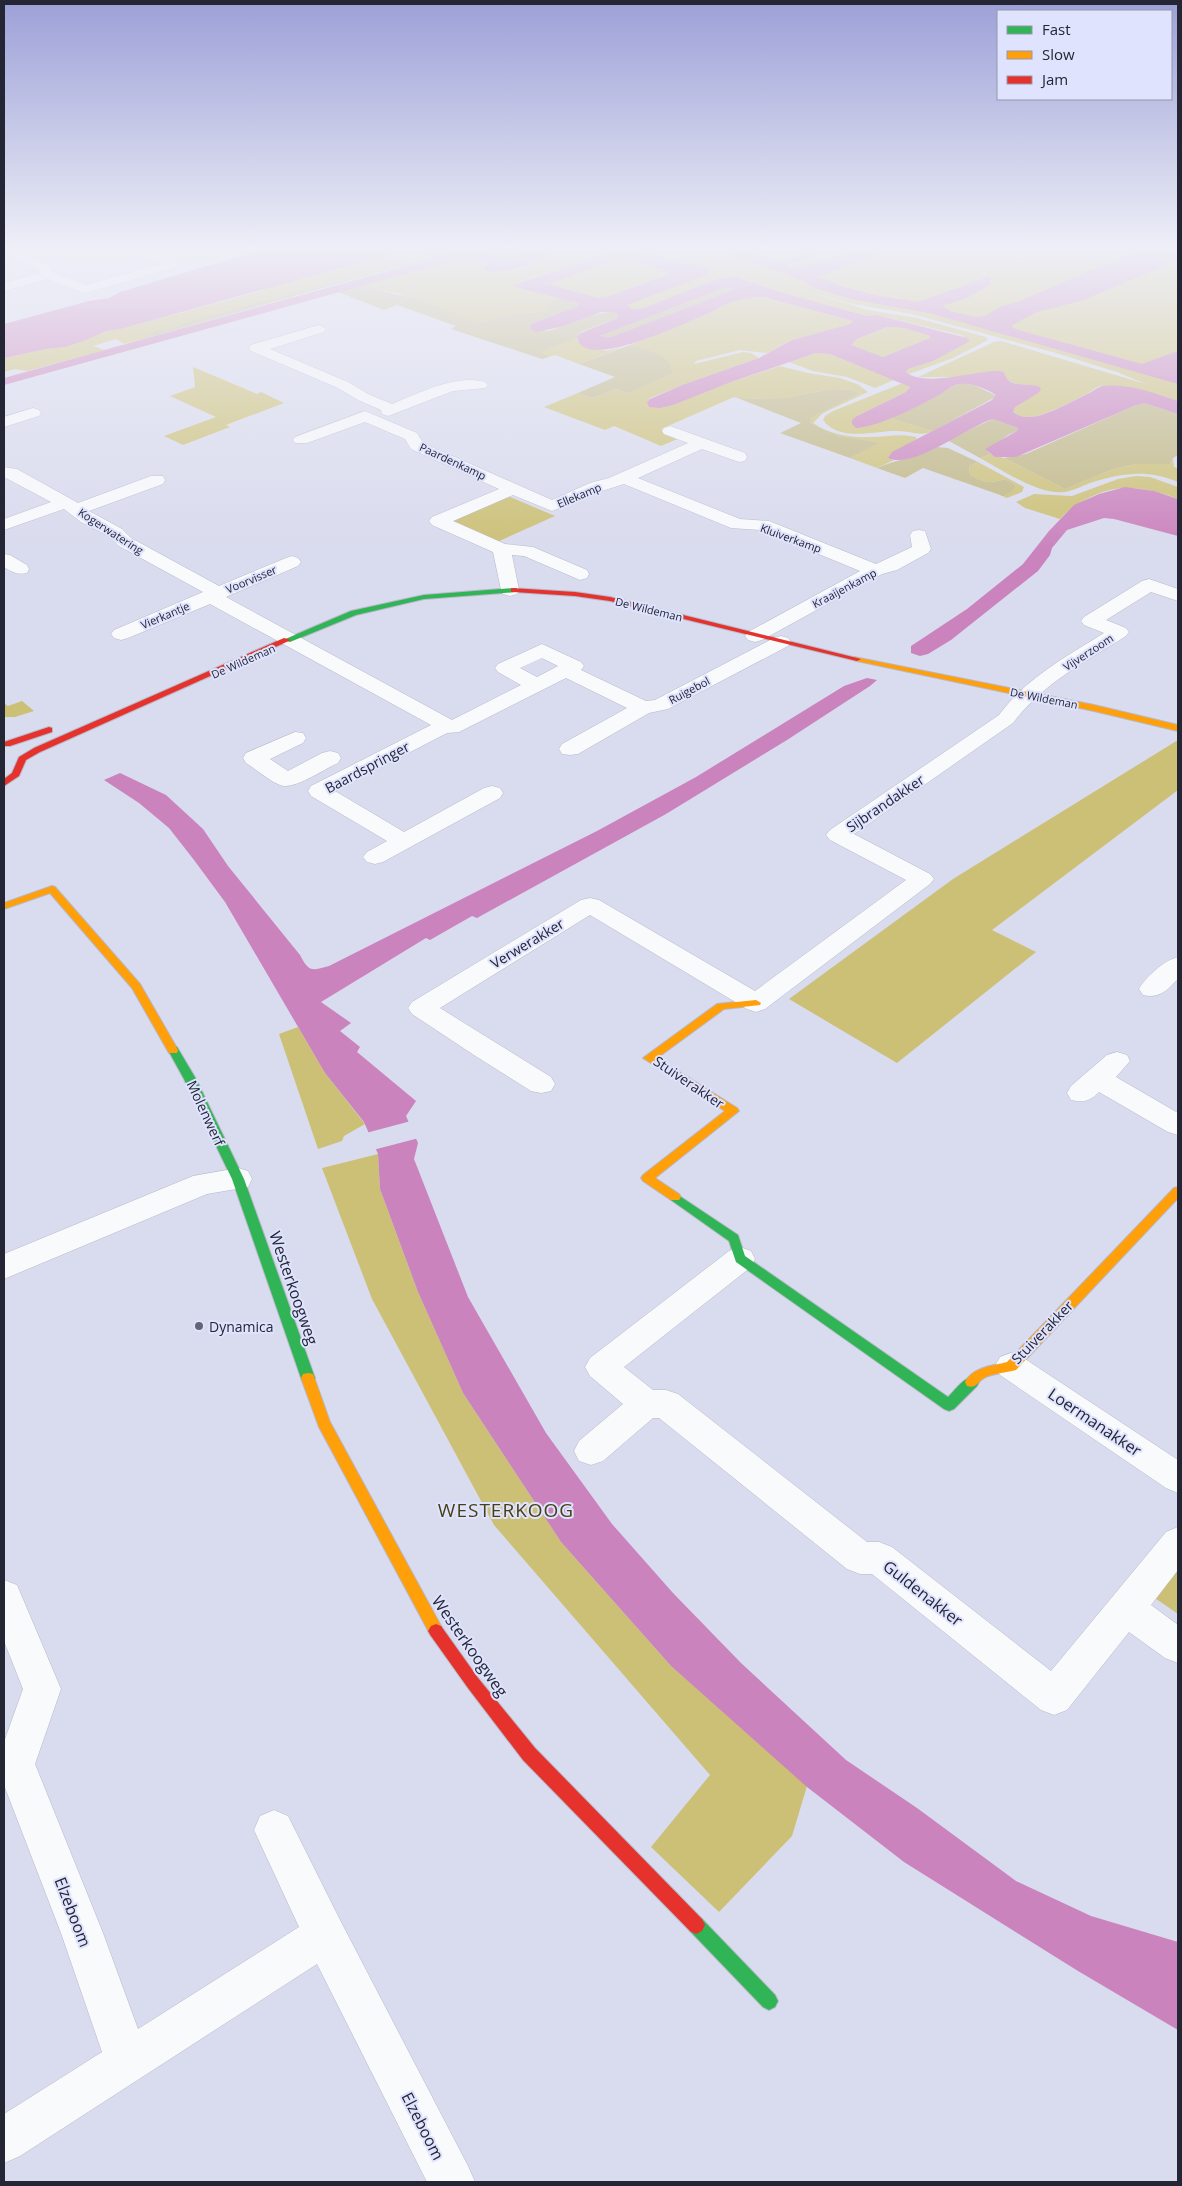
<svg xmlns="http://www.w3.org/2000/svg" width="1182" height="2186" viewBox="0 0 1182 2186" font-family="'Open Sans',sans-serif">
<rect width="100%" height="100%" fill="#d9dbee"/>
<path fill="#ccc076" d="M249,247H423L415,249L437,257L351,280L348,279L183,322L174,327L148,334L145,337L147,338L124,344L116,339L93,346L105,350L27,371L15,369L4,372V358L46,349L65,347L84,341L106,331L121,329L264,290L258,250Z
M575,247L587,248L603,255L519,282L518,288L558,298L547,303L551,308L543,312L511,314L479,323L397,293L377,290L363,285L463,258L484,264L485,266C512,282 547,253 575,247Z
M615,247H1178V401L1166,397L1099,386C1087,395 1042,418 1028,417C1022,417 1017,415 1013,412L1015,407L1041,390C1029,385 1014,387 1005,377H918L994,342L1001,341L1146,384L1117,372L1056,353L912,314L848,303L766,279L868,310L917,318L986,337L988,340L953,358L909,374L906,372L907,369L918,366L969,341L961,335L877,315L867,316L770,289L762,285L750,284L742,279H717L644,308L632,309L627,305L703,267Z
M621,257L664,270L669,273L610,296L598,298L548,284Z
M748,297H763L853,321L850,324L792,340L767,353L740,350L696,361L694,364L743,352L751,353L759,358L682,385L650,398L647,402L731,382L780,366L808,373L840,378L859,385L868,392L823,413L813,423C828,434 851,438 869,437C886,437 900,433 916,437L917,440L888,458L894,460L877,468L850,458L878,443C854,440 830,437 810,423L809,418L858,393L852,390L831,389L785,398L748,399L734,397L661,429L682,437L661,446L614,426L605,430L544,407L578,393L592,398L616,389L627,393L640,386L643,349L630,345L710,313L722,305Z
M887,327L904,328L930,336V338L883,357L850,345L857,339Z
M571,337H577V341L606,351L623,347L579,364L555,355L549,357L539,352Z
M816,353L830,354L894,380L875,388L847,377L813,371L789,362Z
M193,367L257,394L261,392L284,403L226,425L230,427L183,445L164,436L216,417L170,396L195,387Z
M903,383L910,387L906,392L857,416L862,427L889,418L933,431C922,437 910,431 898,431C875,430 840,443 823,420L825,416L833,411Z
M991,454L1004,458L1065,489L1113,469L1136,464H1170L1173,458L1174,467L1178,468V482C1147,469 1121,473 1090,483C1082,486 1073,491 1064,492C1039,495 1002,470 980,458Z
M978,462L1024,487L1022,492L1007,498L1000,495H1003L1016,486C1003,475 1003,482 989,482C982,482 976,478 970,475L969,466Z
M1136,476L1150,477L1178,487V499C1165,493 1140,487 1125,488C1103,488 1074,503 1060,519L1025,508L1016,502L1034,494L1072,496L1118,479Z
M508,496L555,516L497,542L451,521Z
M22,701L34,711L15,717H4V703L8,706Z
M1178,740V790L992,930L1036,952L897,1063L789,999L953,879Z
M298,1027L325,1073L365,1124L344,1136L342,1141L318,1149L279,1034Z
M378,1154L380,1189L418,1292L463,1393L561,1542L671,1666L807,1786L792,1836L719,1912L651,1847L710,1775L494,1525L372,1299L322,1168Z
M1178,1564V1614L1152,1596Z"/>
<path fill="#c0b682" d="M423,247H474L437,257L414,249Z
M496,247H546L506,259H497L482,252Z
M348,279L351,280L147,338L144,336C156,328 172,331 183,322Z
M363,285L377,290L416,299L479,323L511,314L543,312L550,308L546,305L547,303L558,298L578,303V306L531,324L546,331C571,327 592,309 617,313L619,316L618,318L581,332L577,337L540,352L549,357L542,359L451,329L456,326L397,305L384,310L338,292Z
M726,287L735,289L611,337L600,336Z
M630,345C645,349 673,355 672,374L627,393L616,389L592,398L578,393L615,377L579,364Z
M962,383L974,385L997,396L933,431L889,418L940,394L953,386Z
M831,389L852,390L859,393L810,418V423L838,436L879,443L850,458L780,433L801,423L735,397L748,399L785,398Z
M1144,403L1178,414V455L1173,458L1170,464H1136L1113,469L1065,489L1004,458L1026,454L1134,406Z
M993,419L1018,428L1017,431L1008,435L987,451L991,454L980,458L947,440Z
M937,447L948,448L978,462L969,466L970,475C976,478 982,482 990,482C1003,482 1003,475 1016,486L1011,492L1003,496L923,468L905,478L877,468C897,459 917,458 937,447Z"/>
<path fill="#ca83bd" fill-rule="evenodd" d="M250,247H423L372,259L121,329L106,331L84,341L65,347L46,349L4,358V324L89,301L109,298L120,292L257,251Z
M474,247H496L483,252C514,266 519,250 547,247C556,246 566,247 575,247C550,252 508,280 483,269L486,264C473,260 466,257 452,261L4,385V378Z
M575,247H615L703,267L711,271L709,274L627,305L632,309L644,308L717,279L739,277C749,284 759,283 770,289L867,316L877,315L967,338L970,341L933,361L908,369L906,372C925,388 975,370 999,371L1004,372C1008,390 1028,382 1040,387L1041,390L1038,393L1015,407L1013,412C1017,415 1022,417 1028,417C1043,418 1075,400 1089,393C1094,391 1097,387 1103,386C1129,383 1154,393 1178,401V414L1144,403L1134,406L1016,457H995L985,449L1017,431L1018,428L993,419C966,427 913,470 888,458L892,452L992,400L996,395C987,389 971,382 960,384C952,385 946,391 939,395C917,407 881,426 856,428L852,424V420L857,416L906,392L910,387L830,354L816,353L731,382L673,405L660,408L649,407L647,402L650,399L682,385L759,358L792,340L850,324L853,321L763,297C743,297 727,302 710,313C690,320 583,374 577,337L581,333L618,318L617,313L601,312L561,327L535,332L530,328L531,324L578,306V303L518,288L513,285L602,255L587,248ZM621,257L664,270L668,274L610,296L598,298L549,284ZM726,287L735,289L611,337L600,336ZM887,327L904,328L930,336V338L883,357L851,345L857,339Z
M711,247H736L780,262L826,247H838L788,265L787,268L791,269L833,258L864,247H898L819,277L844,287L874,295L918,302L990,276L991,284L967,298L942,306L950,311L975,317L985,316L1001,306L1015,303L1083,274L1153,247H1178V260L1081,301L1037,312L1012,325L1013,328L1022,331L1142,364L1178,351V384L929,313L855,300L815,288L802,280Z
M1125,487L1154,491L1178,499V536L1114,519L1104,518L1067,530L1052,548L1050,555L1038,571L951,640L928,654L920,656L911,653V646L967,609L1023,564L1049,531L1074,505L1099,494Z
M867,678L877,680L870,686L787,740L666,814L477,918L472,916L430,940L426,938L321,1002L351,1023L340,1031L360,1047L357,1052L416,1101L406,1116L418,1143L414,1159L468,1297L546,1433L612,1524L673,1593L741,1663L846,1760L917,1808L1016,1881L1091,1916L1178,1942V2030L1078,1971L904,1862L807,1787L671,1666L561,1542L463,1393L418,1292L380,1189L378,1154L364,1122L325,1073L225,902L194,860L169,828L139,803L104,780L120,773L166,795L203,829L228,866L300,955C309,972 311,971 329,966L597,831L696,777L844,686Z"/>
<path fill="#d9dbee" d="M411,1121L419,1138L373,1150L366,1133Z"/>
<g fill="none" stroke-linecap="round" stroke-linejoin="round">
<defs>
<path id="street" d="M4,247H10L49,264L53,272L86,285L160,264L127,250L126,247C142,247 167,250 177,265L175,268L85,293L47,279L4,291V283L40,273L39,269L4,254Z
M319,325L326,329L324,332L270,349L348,382L368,394L392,404C420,393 455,374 485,382L488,385L485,388L453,391L388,416L382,414L381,410L358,400L338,388L251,351L249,348L251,345Z
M33,408L39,410L41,413L39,416L4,427V417Z
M365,411L417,433L423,443L552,500L590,483L609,478L688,443L664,434L662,431L664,428L670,426L745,453L747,457L745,461L739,462L702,449L638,478L740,519L769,521L876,564L912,547L910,535L913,531L919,530L925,531L931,549L928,553L897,570L882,574L762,640L755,642L748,640L745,636L748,632L860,571L760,530L731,528L624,484L602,491L552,511L513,495L453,521L505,544L533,547L587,570L589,574L587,578L580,580L524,556L512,555L519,590L517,594L510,596L503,594L501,590L493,552L432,525L429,521L432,517L499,489L411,449L405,439L365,422L307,443H295L293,440L295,437Z
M4,467L17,469L78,503L151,476H163L165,480L163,484L89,511L122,529L131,538L219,586L286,558L292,556L298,558L301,562L298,566L226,597L452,720L521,685L498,672L495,668L498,664L542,644L581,662L584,666L581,670L646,701L655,700L774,638L781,636L788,638L791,642L788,646L668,709L649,713L578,754L570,755L562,754L559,749L562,744L627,708L566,678L459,732L447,733L335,791L404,832L484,788L492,786L500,788L503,793L500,798L383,862L375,864L367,862L363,857L367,852L387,841L311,796L308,791L311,786L431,725L210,604L128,638L121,640L114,638L111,634L114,630L203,592L119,546L110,537L81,522L64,509L4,530V519L51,502L4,477ZM542,658L558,666L537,677L520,668Z
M4,554L10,555L27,565L29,569L27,573C17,575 12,572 4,567Z
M1149,579L1178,589V601L1151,592L1106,620L1126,628L1129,632L1126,636C1085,662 1042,684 1013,723L854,834L930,874L934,879L930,884L765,1009L756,1012L747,1009L590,915L440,1008L551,1077L555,1084L551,1091L541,1093L531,1091L477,1057L412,1014L408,1008L412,1002L581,900L590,898L599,900L755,991L906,880L830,840L826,835L830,830L999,715C1026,678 1066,657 1104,633L1084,625L1081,621L1084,617L1142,581Z
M295,732L303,733L306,738L303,743L270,759L288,771L322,753L330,751L338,753L341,758L338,763C324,769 293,791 280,785C268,780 257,770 246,763L243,758L246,753Z
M1178,957V979C1167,990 1160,999 1143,995L1139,989C1147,976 1163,961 1178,957Z
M1117,1052L1127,1055L1130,1061L1116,1077L1178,1113V1135L1168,1132L1099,1092C1090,1101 1084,1103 1071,1100L1067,1093L1071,1086L1107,1055Z
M238,1168L248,1171L252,1179L248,1187L207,1194L4,1279V1254L193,1176Z
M740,1247L751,1251L755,1259L751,1267L624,1367L653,1390H666L678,1394L867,1542H879L892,1547L1051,1671L1166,1532L1178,1527V1570L1151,1605L1178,1625V1663L1165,1658L1129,1632L1067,1710L1054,1715L1041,1710L872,1574H860L847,1569L659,1418H653L603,1461L591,1465L579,1461L574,1451L579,1441L623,1404L590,1376L585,1367L590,1358L729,1251Z
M1011,1353L1022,1357L1178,1460V1493L1166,1488L1000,1375L995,1366L1000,1357Z
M4,1580L17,1585L61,1689L35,1764L103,1933L138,2029L299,1927L254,1830L260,1816L274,1810L288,1816L340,1920L468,2166L475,2182H427L317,1964L20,2156L4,2163V2114L102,2052L61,1933L4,1785V1742L23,1689L4,1641Z"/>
<path id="fast" d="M514,588H517V592L424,599L356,615L290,642L283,640L351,611L424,595Z
M173,1046L177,1047L196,1079L244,1179L315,1378L313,1382L308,1383L303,1382L301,1378L232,1179L184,1079L168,1050Z
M675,1193L738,1235L745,1256L948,1397C956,1390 965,1374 977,1378L979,1382L977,1386L954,1409L949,1411L944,1409L736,1262L729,1241L671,1200L669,1197L671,1194Z
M696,1916L702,1919L775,1995L778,2001L775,2007L769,2010L763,2007L690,1931L687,1925L690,1919Z"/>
<path id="slow" d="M854,657L1094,705L1178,725V731L1094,711L857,661L853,659Z
M52,886L55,887L140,984L178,1050L177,1053H169L132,988L50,893L4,909V903Z
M756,1000L761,1003L760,1005L724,1009L657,1058L737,1108L739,1111L655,1178L679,1194L681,1197L679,1200H671L643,1181L641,1178L643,1175L725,1111L643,1058L717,1004Z
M1178,1187V1198L1016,1370C1006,1373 993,1373 984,1378C977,1382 977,1389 967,1386L965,1382C973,1367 992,1366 1007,1362L1174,1188Z
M308,1373L313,1374L330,1422L441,1626L444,1631L441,1636L436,1638L431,1636L319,1427L301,1378L303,1374Z"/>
<path id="jam" d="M511,588L575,592L610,597L861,659L857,661L610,601L575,596L514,592H511Z
M284,638L291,640L40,752L26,760L19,776L4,786V779L12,773L19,757L34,748Z
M49,727L52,728V732L10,746H4V742Z
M436,1624L441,1626L478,1678L535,1748L702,1919L705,1925L702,1931L696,1934L690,1931L523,1760L468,1688L431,1636L428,1631L431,1626Z"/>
</defs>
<use href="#street" stroke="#b7b9c9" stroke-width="1"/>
<use href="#fast" stroke="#b7b9c9" stroke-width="2"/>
<use href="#slow" stroke="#b7b9c9" stroke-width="2"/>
<use href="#jam" stroke="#b7b9c9" stroke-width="2"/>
<use href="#street" fill="#f9fafc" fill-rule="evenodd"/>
<use href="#fast" fill="#30b455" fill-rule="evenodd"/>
<use href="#slow" fill="#ff9f0a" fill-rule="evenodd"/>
<use href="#jam" fill="#e5322d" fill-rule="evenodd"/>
</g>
<linearGradient id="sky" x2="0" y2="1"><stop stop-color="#9ca0d7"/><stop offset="0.45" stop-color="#eeeff7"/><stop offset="1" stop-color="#eeeff7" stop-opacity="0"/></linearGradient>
<rect width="1182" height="553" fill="url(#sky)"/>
<circle fill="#636576" stroke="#dfe3fd" stroke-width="2" cx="199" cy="1326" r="5"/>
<g text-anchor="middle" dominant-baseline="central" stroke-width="4" stroke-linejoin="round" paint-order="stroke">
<g font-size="11" fill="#242636" stroke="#dfe3fd">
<text transform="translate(453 461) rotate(25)">Paardenkamp</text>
<text transform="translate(579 495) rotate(-23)">Ellekamp</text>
<text transform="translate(111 531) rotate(33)">Kogerwatering</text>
<text transform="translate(791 538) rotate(20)">Kluiverkamp</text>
<text transform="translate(251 579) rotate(-23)">Voorvisser</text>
<text transform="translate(844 588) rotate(-28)">Kraaijenkamp</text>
<text transform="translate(649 609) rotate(14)">De Wildeman</text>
<text transform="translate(165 615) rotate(-23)">Vierkantje</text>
<text transform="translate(1088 652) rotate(-33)">Vijverzoom</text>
<text transform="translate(243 661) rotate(-24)">De Wildeman</text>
<text transform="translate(689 690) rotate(-28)">Ruigebol</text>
<text transform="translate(1044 698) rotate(11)">De Wildeman</text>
</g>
<g font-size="14" fill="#242636" stroke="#dfe3fd">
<text transform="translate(367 767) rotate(-28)">Baardspringer</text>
<text transform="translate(885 803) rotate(-34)">Sijbrandakker</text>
<text transform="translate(527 943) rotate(-31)">Verwerakker</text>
<text transform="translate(689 1082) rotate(34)">Stuiverakker</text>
<text transform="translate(206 1113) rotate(65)">Molenwerf</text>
<text transform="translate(1042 1332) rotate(-46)">Stuiverakker</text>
</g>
<g font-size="14" fill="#242636" stroke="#dfe3fd" text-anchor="start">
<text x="209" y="1326">Dynamica</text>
</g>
<g font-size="16" fill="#242636" stroke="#dfe3fd">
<text transform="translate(294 1288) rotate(71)">Westerkoogweg</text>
<text transform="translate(1095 1422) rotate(34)">Loermanakker</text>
<text transform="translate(923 1593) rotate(38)">Guldenakker</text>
<text transform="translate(470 1646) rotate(55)">Westerkoogweg</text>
<text transform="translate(73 1912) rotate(69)">Elzeboom</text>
<text transform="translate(423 2126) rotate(63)">Elzeboom</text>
</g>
<g font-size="19" letter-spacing="1" fill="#463f15" stroke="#dfe3fd">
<text x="506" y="1510">WESTERKOOG</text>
</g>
</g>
<rect width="1182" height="2186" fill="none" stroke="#242636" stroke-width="10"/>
<rect x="997" y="10" width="175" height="90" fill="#dfe3fd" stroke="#9497ad"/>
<rect x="1007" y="26" width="25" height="8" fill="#30b455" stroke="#9497ad"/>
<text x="1042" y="35" font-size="15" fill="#242636">Fast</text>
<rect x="1007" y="51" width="25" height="8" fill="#ff9f0a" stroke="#9497ad"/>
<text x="1042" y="60" font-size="15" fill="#242636">Slow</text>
<rect x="1007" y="76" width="25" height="8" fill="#e5322d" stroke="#9497ad"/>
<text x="1042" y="85" font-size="15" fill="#242636">Jam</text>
</svg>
